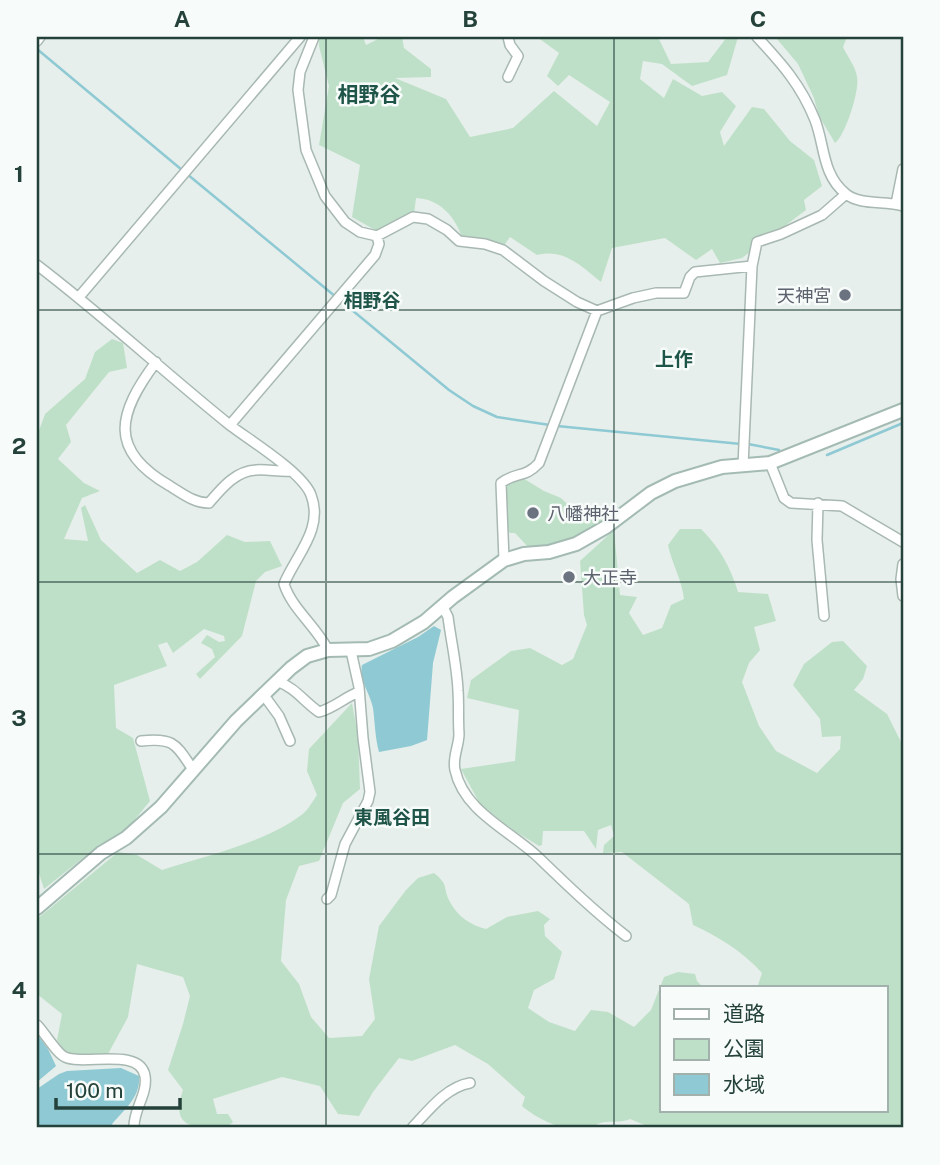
<svg xmlns="http://www.w3.org/2000/svg" width="940" height="1165" viewBox="0 0 940 1165" font-family="'Public Sans','Noto Sans JP',sans-serif">
<rect width="100%" height="100%" fill="#e6efeb"/>
<path fill="#bfe0c8" d="M319,37H363L366,45L382,37H402L404,48L431,69V77L395,78L446,99L470,137L513,128L554,91L597,126L610,102L569,75L558,86L547,76L559,53L537,37H658L671,64L708,62L727,37H738L727,75L692,86L662,64L643,61L640,79L664,98L673,79L702,96L722,92L736,106L720,132L724,146L752,107L764,109L790,141L814,160L822,186L804,200L806,210L742,258L720,263L712,249L696,260L665,238L612,248L601,282C581,266 564,248 537,255L510,237L503,247L463,240C456,218 441,199 416,198L414,214L377,231L352,217L360,165L319,145L329,86L319,46Z
M778,37H847L843,47C847,56 856,67 857,77C860,90 845,136 835,143L819,116L814,98L798,64L777,39Z
M112,339L123,343L127,368L109,372L66,425L71,442L58,459L84,483L100,491L82,498L64,539L88,541L81,508L85,505L101,540L137,573L160,560L180,571L197,562L227,535L245,542L270,541L282,566L265,572L256,581L242,636L200,679L196,674L215,657L212,649L201,643L207,635L219,642L225,641L224,636L204,629L173,653L167,642L158,645L167,666L114,685L116,728L133,738L150,801L124,833L99,845L44,889L37,867V436L45,414L85,379L95,352Z
M521,477L544,491L561,498L579,515H603L609,519C584,535 559,548 529,548L515,533H510L504,527V487L509,480Z
M680,529H701C720,548 730,566 738,592L768,594L776,621L754,627L760,650L749,663L742,682L759,726L776,751L817,773L840,749L841,736L822,737L820,719L793,685L804,664L832,642L843,641L867,666L863,679L854,690L887,714L903,746V1128H652L630,1119C620,1123 614,1121 604,1122C598,1123 593,1127 588,1128C565,1133 539,1120 522,1106L525,1097L488,1064L455,1045L412,1061L399,1058L373,1092L359,1116L338,1114L320,1086L282,1077L213,1099L217,1114H228L233,1122L226,1128C196,1128 169,1130 183,1090L168,1070L183,1024L190,996L183,977L137,964L128,1017L108,1054L69,1058L57,1040L62,1014L37,994V919L118,852L137,855L162,870C206,856 263,843 300,816C307,812 312,802 317,795L307,771L309,749L352,703L358,736L360,789L343,803L319,861L299,866L286,900L281,961L299,984L311,1017L329,1038L362,1036L375,1019L369,979L379,926L406,890L418,878L434,873C450,886 442,887 450,902C457,916 472,926 486,929L507,917L538,911L550,919L544,925L545,936L562,952L554,979L534,990L528,1008L549,1022L575,1031L591,1010L608,1012L634,1027L651,1010L664,977L678,972L695,974L697,981L704,988H662V1111H886V988H757L762,973C742,951 719,937 693,925L689,904L622,852L603,853L604,845L614,836L611,825L598,830L596,849L584,831H543L542,845L539,846L513,830L480,804L461,769L515,761L519,710L467,698L471,680L511,651L530,648L562,665L573,659L587,625L584,615L580,561L614,530L620,595L637,597L629,613L643,635L662,628L671,605L684,599C682,580 672,564 668,545Z"/>
<path fill="#8ec9d4" d="M434,626L441,630L433,663L427,740L411,746L379,752C375,737 375,723 373,708C370,693 359,681 362,665L418,637Z
M37,1034L48,1049L56,1066L37,1082Z
M121,1068L139,1076C141,1097 124,1110 112,1124L114,1128H37V1089L59,1074L67,1071Z"/>
<g fill="none" stroke-linecap="round" stroke-linejoin="round">
<path stroke="#8ec9d4" stroke-width="2.5" d="M37,49L182,170
M187,174L336,297
M341,301L449,390L473,406L497,417L550,425
M557,426L741,444
M748,444L779,450
M827,455L903,423"/>
<defs>
<path id="street" d="M314,37L300,72L298,90L306,150L325,196L345,222L360,232L377,236L413,217L428,219L447,230L459,241L485,244L503,250L544,281L577,302L597,311L633,298L656,293H684L690,277L695,272L752,266
M508,37L510,45L518,56L508,77
M757,37C782,64 801,85 815,120C825,146 822,175 846,194C861,206 885,200 903,206
M37,41L40,37
M896,204L903,169
M37,265C104,316 165,373 231,426C251,441 303,473 311,495C324,529 296,555 284,584C292,609 316,626 328,650
M79,297L300,37
M156,362C118,413 107,450 170,486C183,494 194,503 209,503C221,489 235,471 256,470C267,469 279,472 291,471
M230,425L375,255L379,244L377,236
M770,463L784,498L791,503L842,506L903,542
M743,466L752,266L757,242L781,234L822,215L846,194
M818,503L817,540L824,616
M504,560L501,483C517,471 524,479 539,463L597,311
M903,564L901,579L903,596
M443,607L448,617C451,641 457,666 458,691C459,705 458,719 459,734C459,746 452,758 455,770C464,812 511,831 539,858C567,885 595,912 626,936
M277,681C297,689 303,701 319,712C334,708 345,697 359,692
M263,694L279,716L290,741
M141,741C175,737 176,745 194,771
M327,899L331,895L345,844L368,801L370,792L363,738L359,687L351,651
M37,1025C45,1033 57,1054 65,1057C84,1066 140,1047 145,1076C148,1094 133,1110 134,1128
M412,1128C428,1111 446,1087 470,1083"/>
<path id="secondary" d="M37,908L101,853L126,838L161,807L236,721L291,668L307,656L328,650L369,649L392,641L424,622L453,597L504,560L524,554L549,552L576,544L606,527L651,493L675,481L722,467L770,463L903,410"/>
</defs>
<use href="#street" stroke="#a8b8b2" stroke-width="12"/>
<use href="#secondary" stroke="#a4bbb3" stroke-width="16"/>
<use href="#street" stroke="#fff" stroke-width="9"/>
<use href="#secondary" stroke="#fff" stroke-width="12"/>
</g>
<path fill="none" stroke="#24423a" stroke-width="2" stroke-opacity="0.55" d="M326,37V1128M614,37V1128M37,310H903M37,582H903M37,854H903"/>
<g fill="#6b7280" stroke="#f7fbf9" stroke-width="2.5">
<circle cx="845" cy="295" r="7"/>
<circle cx="533" cy="513" r="7"/>
<circle cx="569" cy="577" r="7"/>
</g>
<g text-anchor="middle" dominant-baseline="central" stroke-width="5" stroke-linejoin="round" paint-order="stroke">
<g font-size="18" fill="#5b616d" stroke="#f7fbf9" text-anchor="start">
<text x="831" y="295" text-anchor="end">天神宮</text>
<text x="547" y="513">八幡神社</text>
<text x="583" y="577">大正寺</text>
</g>
<g font-size="19" font-weight="bold" fill="#1f5548" stroke="#f7fbf9">
<text x="372" y="300">相野谷</text>
<text x="674" y="359">上作</text>
<text x="392" y="817">東風谷田</text>
</g>
<g font-size="21" font-weight="bold" fill="#1f5548" stroke="#f7fbf9">
<text x="369" y="94">相野谷</text>
</g>
</g>
<rect width="940" height="1165" fill="none" stroke="#f7fbf9" stroke-width="77"/>
<rect x="660" y="986" width="228" height="126" fill="#f7fbf9" stroke="#a3b1ad" stroke-width="2"/>
<rect x="674" y="1009" width="35" height="10" fill="#ffffff" stroke="#a3b1ad" stroke-width="2"/>
<text x="723" y="1021" font-size="21" fill="#24423a">道路</text>
<rect x="674" y="1039" width="35" height="21" fill="#bfe0c8" stroke="#a3b1ad" stroke-width="2"/>
<text x="723" y="1056" font-size="21" fill="#24423a">公園</text>
<rect x="674" y="1074" width="35" height="21" fill="#8ec9d4" stroke="#a3b1ad" stroke-width="2"/>
<text x="723" y="1092" font-size="21" fill="#24423a">水域</text>
<path d="M56 1098v10h124v-10" fill="none" stroke="#24423a" stroke-width="3.5"/>
<text x="66" y="1098" font-size="21" fill="#24423a" stroke="#f7fbf9" stroke-width="5" paint-order="stroke">100 m</text>
<rect x="38" y="38" width="864" height="1088" fill="none" stroke="#24423a" stroke-width="2.5"/>
<g font-size="23" text-anchor="middle" font-weight="bold" fill="#24423a">
<text x="182" y="27">A</text>
<text x="470" y="27">B</text>
<text x="758" y="27">C</text>
<text x="19" y="182">1</text>
<text x="19" y="454">2</text>
<text x="19" y="726">3</text>
<text x="19" y="998">4</text>
</g>
</svg>
